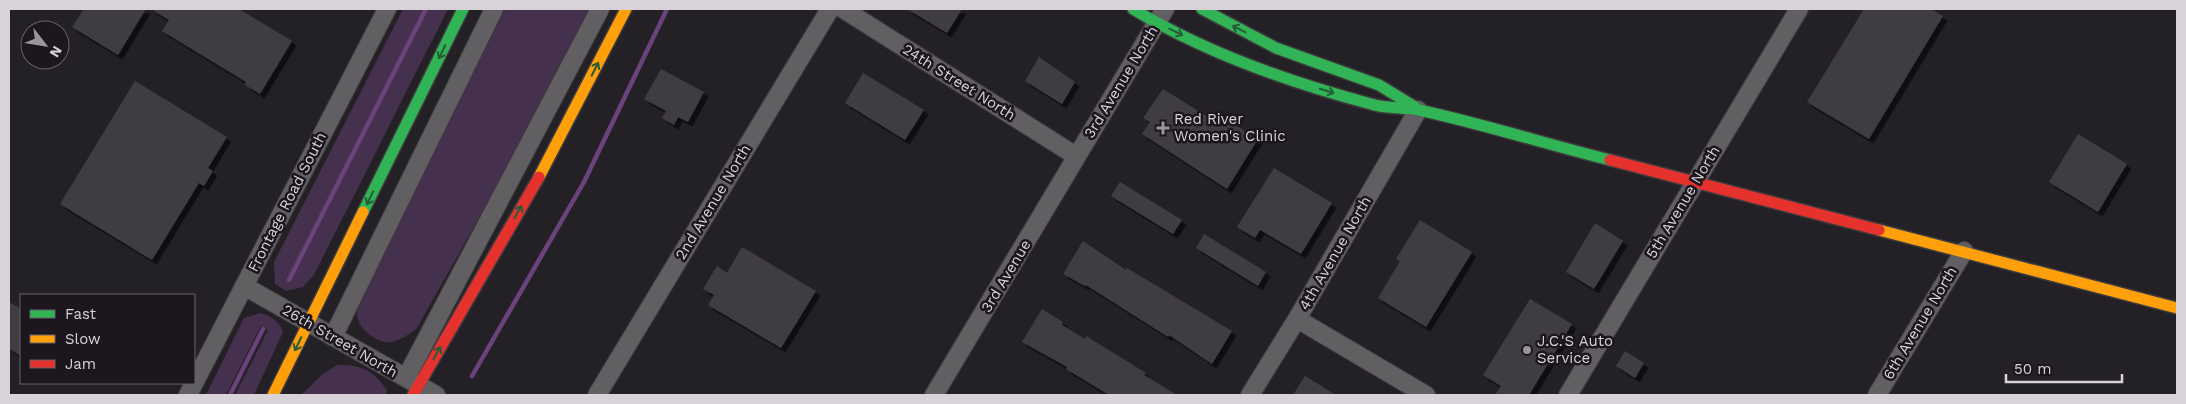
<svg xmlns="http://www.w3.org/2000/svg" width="2186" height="404" viewBox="0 0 2186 404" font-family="'Work Sans',sans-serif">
<defs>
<filter id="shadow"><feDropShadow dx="4.5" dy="4.5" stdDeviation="0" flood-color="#0009"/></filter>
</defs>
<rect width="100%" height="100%" fill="#242126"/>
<path fill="#45304d" d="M403,9H448L314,275L303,287L286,291L275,284L274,262Z
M505,9H589L526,134L417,328C409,334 402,340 392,342C381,345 360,331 358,319C356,315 358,308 358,303Z
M261,313C272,317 279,321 283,332L254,395H235L268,330L261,326L226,395H206L244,318Z
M337,365C361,364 374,371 387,390L386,395H301L323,374Z"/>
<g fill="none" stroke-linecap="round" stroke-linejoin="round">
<path stroke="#6b437b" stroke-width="4.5" d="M289,280L426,9
M472,376L584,182L667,9
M230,395L263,329"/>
</g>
<path fill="#413e43" filter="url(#shadow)" d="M84,9H146L118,55L72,27Z
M151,9H239L292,41L260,94L245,85L246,82L162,31L169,20Z
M907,9H962L947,33Z
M1864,9H1931L1943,16L1869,139L1807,102Z
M1039,57L1075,82L1062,104L1025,81Z
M661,69L704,92L688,122L678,117L674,125L662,118L666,111L644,99Z
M863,73L924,110L905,140L845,103Z
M135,81L227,137L208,168L213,171L204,186L199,183L152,260L60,204Z
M1163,89L1208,117L1212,111L1258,139L1227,189L1142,134L1150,122L1143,118Z
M2078,134L2127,164L2098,212L2049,182Z
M1274,168L1332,203L1301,254L1260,230L1255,238L1237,227Z
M1120,182L1182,220L1173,234L1111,196Z
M1420,220L1472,252L1426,327L1378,298L1400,261L1396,259Z
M1595,223L1623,241L1594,289L1566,272Z
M1204,234L1266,272L1258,286L1196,248Z
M1083,241L1126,270L1127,268L1232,331L1212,364L1169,335L1168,337L1086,285L1085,286L1063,274Z
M742,247L816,291L781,348L708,305L714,295L703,289L717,266L727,273Z
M1530,299L1572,324L1529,395H1495L1501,386L1483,375Z
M9,302L21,309V356L9,348Z
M1042,309L1063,322L1062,325L1085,339L1086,336L1146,373L1144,375L1177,395H1109L1066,369L1067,367L1022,342Z
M1625,351L1644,363L1635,378L1616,366Z
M1305,376L1336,395H1293Z"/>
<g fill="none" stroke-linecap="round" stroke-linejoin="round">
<defs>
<path id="street" d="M843,9L1076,156
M244,286L436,395
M1297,319L1426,395
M333,337L494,9
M406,378L600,9
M188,395L387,9
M597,395L830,9
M934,395L1165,9
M1250,395L1297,319L1418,110
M1568,395L1799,9
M1877,395L1964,251"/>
<path id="fast" d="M1133,9C1206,53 1288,82 1371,104C1386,109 1404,107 1419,110C1483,124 1546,144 1610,160
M1202,9L1276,48L1379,85L1415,107
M363,212L463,9"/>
<path id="slow" d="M539,177L626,9
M1879,230L2177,308
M273,395L363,212"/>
<path id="jam" d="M1610,160L1879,230
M413,395L539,177"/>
</defs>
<use href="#street" stroke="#3e3b3f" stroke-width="20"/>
<use href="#fast" stroke="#3e3b3f" stroke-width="14"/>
<use href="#slow" stroke="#3e3b3f" stroke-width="14"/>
<use href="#jam" stroke="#3e3b3f" stroke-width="14"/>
<use href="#street" stroke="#615f62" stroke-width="18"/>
<use href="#fast" stroke="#30b455" stroke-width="11"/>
<use href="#slow" stroke="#ff9f0a" stroke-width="11"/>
<use href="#jam" stroke="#e5322d" stroke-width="11"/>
</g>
<defs><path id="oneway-shaft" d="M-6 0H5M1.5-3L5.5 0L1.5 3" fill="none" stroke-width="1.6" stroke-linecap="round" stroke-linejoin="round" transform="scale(1.25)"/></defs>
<g stroke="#255d37">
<use href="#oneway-shaft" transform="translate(1239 29) rotate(-153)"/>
<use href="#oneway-shaft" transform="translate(1176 32) rotate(26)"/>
<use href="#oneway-shaft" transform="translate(442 52) rotate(116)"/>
<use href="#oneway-shaft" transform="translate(595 69) rotate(-63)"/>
<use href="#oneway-shaft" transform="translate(1327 91) rotate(17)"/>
<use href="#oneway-shaft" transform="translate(370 198) rotate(116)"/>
<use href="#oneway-shaft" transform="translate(518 212) rotate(-60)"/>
<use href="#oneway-shaft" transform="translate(298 344) rotate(116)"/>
<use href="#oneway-shaft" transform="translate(437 353) rotate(-60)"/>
</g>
<g fill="#99959a" stroke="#1c161e" stroke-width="2">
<path d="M1160.5 120.5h5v5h5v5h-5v5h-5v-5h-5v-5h5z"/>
<circle cx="1527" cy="350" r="5"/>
</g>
<g text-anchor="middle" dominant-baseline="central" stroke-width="5" stroke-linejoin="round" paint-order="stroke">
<g font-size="15" fill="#d8d3d9" stroke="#1c161e">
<text transform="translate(959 82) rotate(32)">24th Street North</text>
<text transform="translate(1121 82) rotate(-59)">3rd Avenue North</text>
<text transform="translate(287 202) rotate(-63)">Frontage Road South</text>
<text transform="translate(713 202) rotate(-59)">2nd Avenue North</text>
<text transform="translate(1683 202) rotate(-59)">5th Avenue North</text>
<text transform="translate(1335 253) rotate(-60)">4th Avenue North</text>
<text transform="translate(1006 276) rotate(-59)">3rd Avenue</text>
<text transform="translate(1920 323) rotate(-59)">6th Avenue North</text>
<text transform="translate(340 341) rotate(30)">26th Street North</text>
</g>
<g font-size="15" fill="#d8d3d9" stroke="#1c161e" text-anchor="start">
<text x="1174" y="119">Red River<tspan x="1174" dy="17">Women's Clinic</tspan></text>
<text x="1537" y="341">J.C.'S Auto<tspan x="1537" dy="17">Service</tspan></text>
</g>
</g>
<rect width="2186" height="404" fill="none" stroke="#d8d3d9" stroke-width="20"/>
<rect x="20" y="294" width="175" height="90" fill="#1c161e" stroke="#676269"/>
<rect x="30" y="310" width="25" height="8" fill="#30b455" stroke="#676269"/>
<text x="65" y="319" font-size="15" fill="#d8d3d9">Fast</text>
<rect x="30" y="335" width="25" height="8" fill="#ff9f0a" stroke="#676269"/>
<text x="65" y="344" font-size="15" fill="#d8d3d9">Slow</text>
<rect x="30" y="360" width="25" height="8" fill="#e5322d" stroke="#676269"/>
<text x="65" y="369" font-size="15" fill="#d8d3d9">Jam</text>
<g transform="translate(45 45) rotate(121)"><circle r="24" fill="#1c161e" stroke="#676269"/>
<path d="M0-4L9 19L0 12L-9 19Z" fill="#99959a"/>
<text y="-8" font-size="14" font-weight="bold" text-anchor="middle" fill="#d8d3d9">N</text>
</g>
<path d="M2006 374v8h116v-8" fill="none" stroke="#d8d3d9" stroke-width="2.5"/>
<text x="2014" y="374" font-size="15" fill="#d8d3d9" stroke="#1c161e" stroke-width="4" paint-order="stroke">50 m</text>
</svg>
